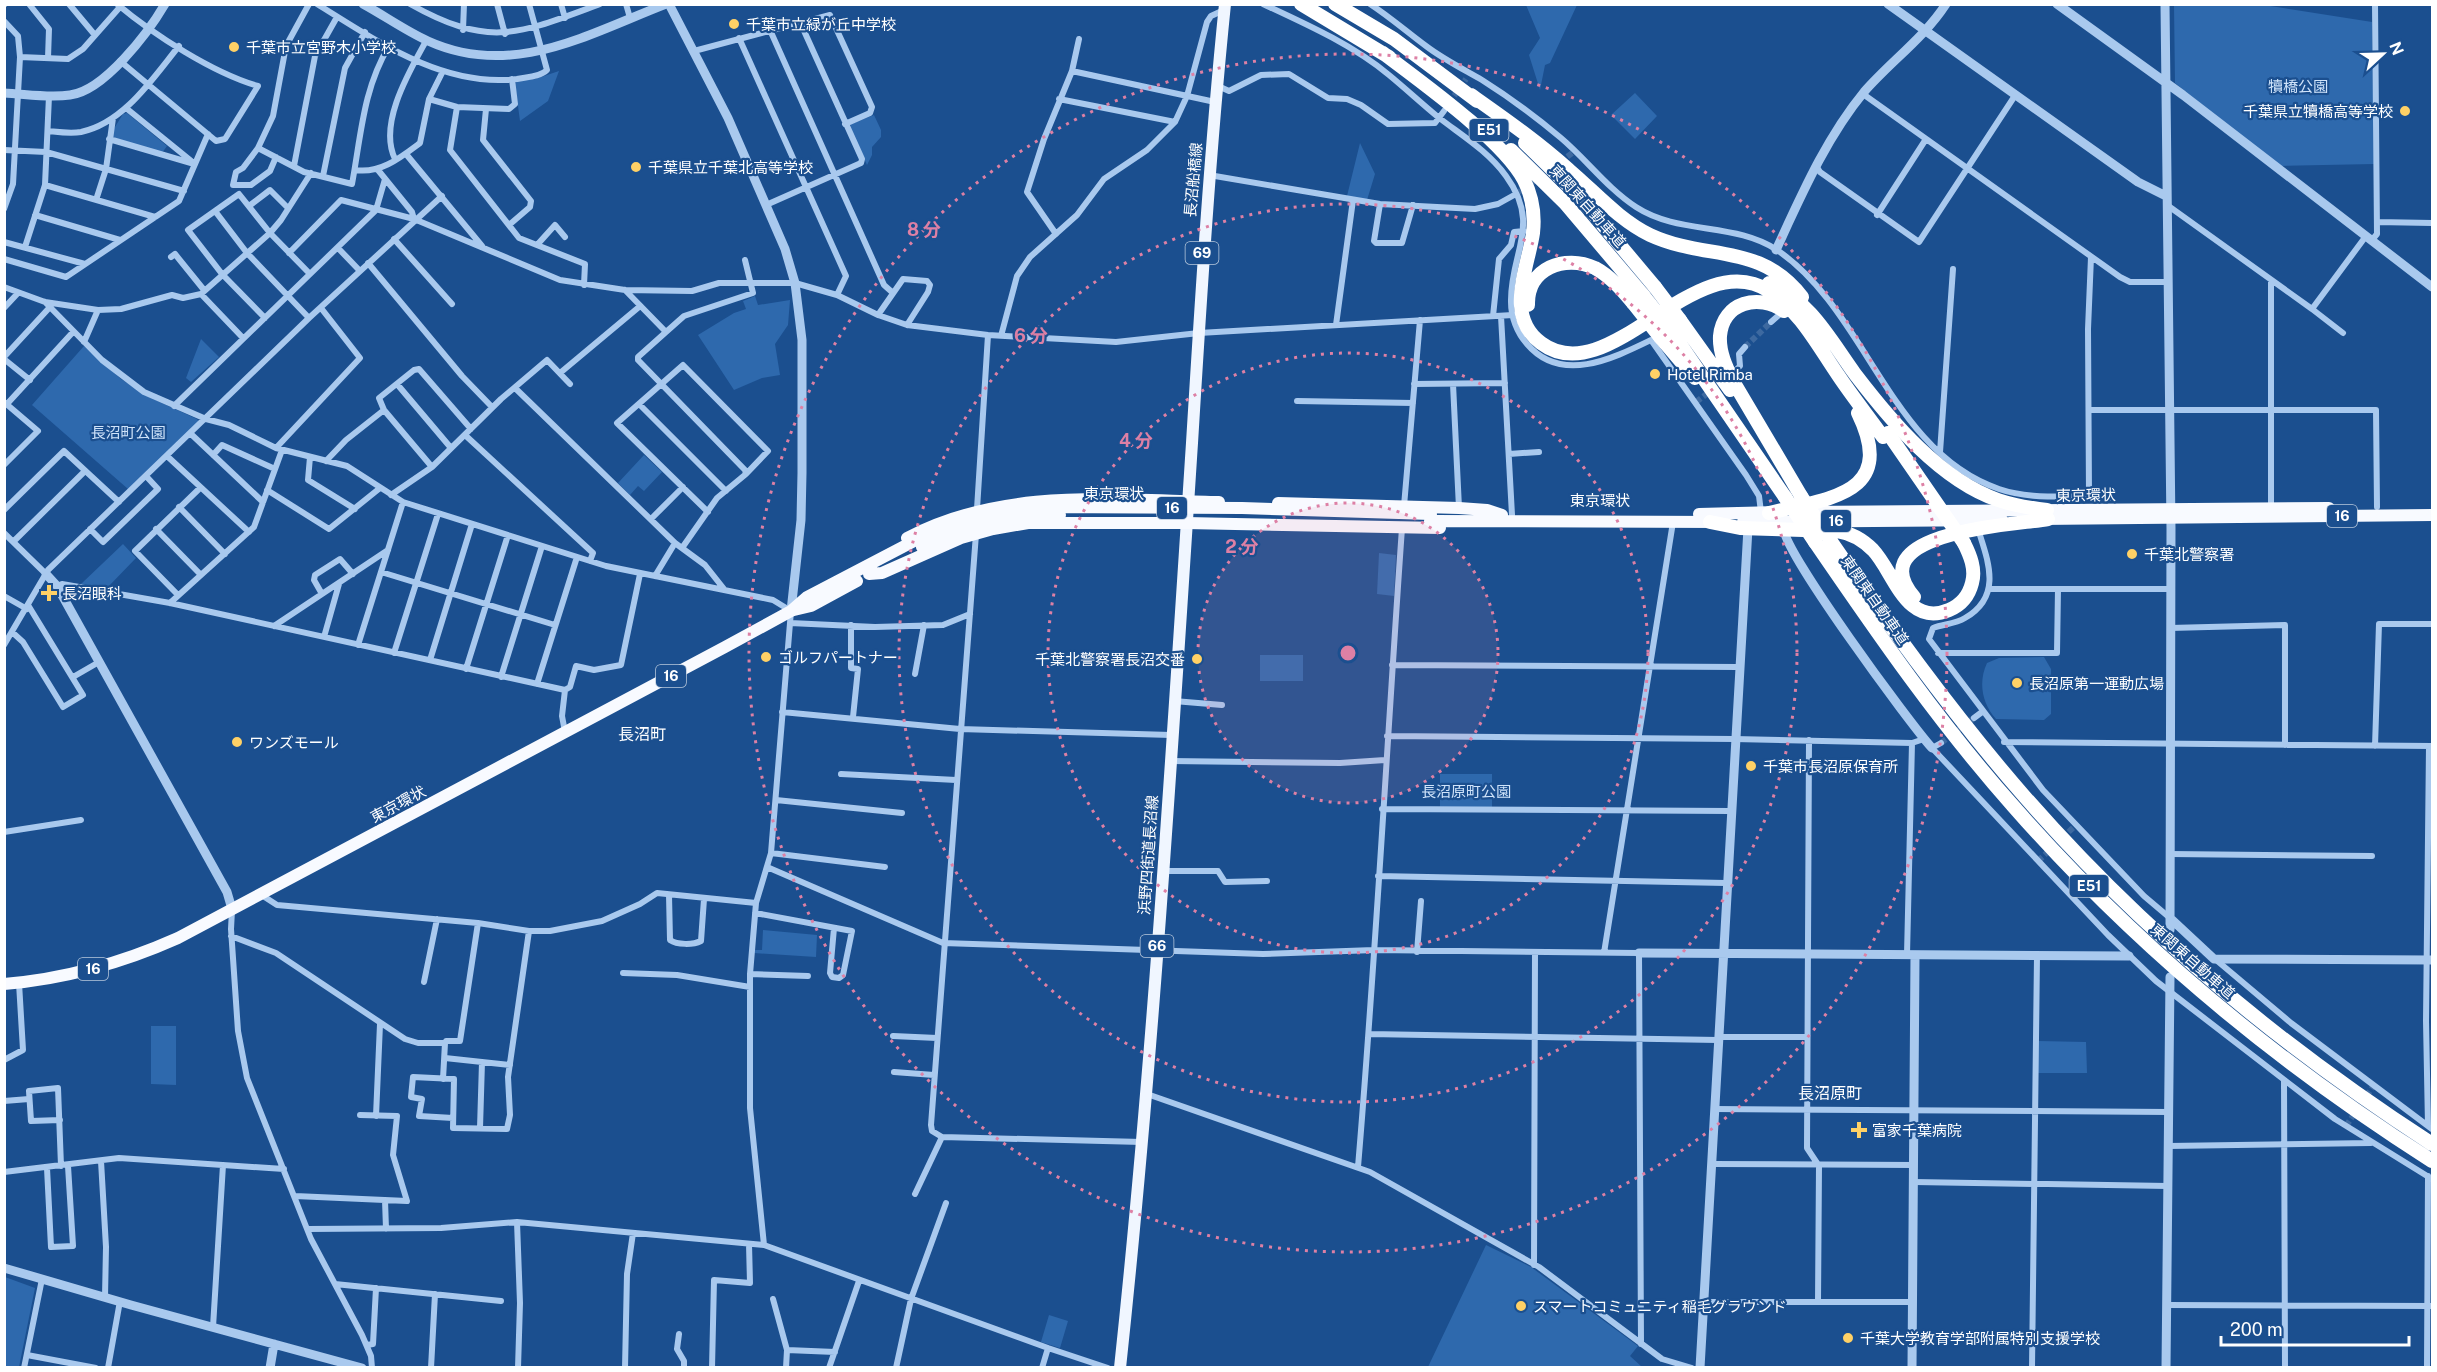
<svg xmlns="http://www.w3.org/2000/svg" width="2437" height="1372" viewBox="0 0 2437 1372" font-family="'Public Sans','Noto Sans JP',sans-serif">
<rect width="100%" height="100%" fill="#1b4f8f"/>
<path fill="#2e69ad" d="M1526,5H1577L1550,63L1545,65L1540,90L1529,55L1540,38Z
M2174,5H2264L2372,22L2374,164L2279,166L2175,83Z
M559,71L548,101L520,121L515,84L517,81L535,79Z
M1635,93L1657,116L1635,139L1611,115Z
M127,113L167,146L162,153L112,139L110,135L123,114Z
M874,115L881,130V137L872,147V155L867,165L850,127L851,124Z
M1360,143L1375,174L1367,200L1347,196Z
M755,296L758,305L790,300L788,325L775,344L780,375L762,378L734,390L698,335L734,313L746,309L743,301Z
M201,339L219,357L191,382L186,378Z
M84,346L121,379L151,398L197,419L199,422L128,489L32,405Z
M644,455L662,472L644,491L638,486L630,495L618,483Z
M123,544L136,558L107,588L81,584Z
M1379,553L1396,555L1394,596L1377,594Z
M1260,655H1303V681H1260Z
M2044,657L2051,669V714L2044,720L1996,719C1982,704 1978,682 1987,663L1999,658Z
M1440,774H1492V807H1440Z
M763,930L817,935L816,957L754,953V950H762Z
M151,1026H176V1085L151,1084Z
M2038,1041L2086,1042L2087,1073H2037Z
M1486,1245L1531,1267L1638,1346L1630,1356L1642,1367H1428Z
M5,1277L35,1288L19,1367H5Z
M1049,1315L1068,1321L1060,1348L1041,1342Z"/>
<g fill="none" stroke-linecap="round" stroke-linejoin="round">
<path stroke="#3d69a0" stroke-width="6" stroke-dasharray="6 3" stroke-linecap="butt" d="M1449,103L1466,79
M1560,162L1575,151
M1516,194L1552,168
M1745,347L1771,322
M1696,402L1724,381
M1941,743L1974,718
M2062,838L2075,826
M2038,861L2051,849
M2346,1126L2374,1085"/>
<path stroke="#a9c9ee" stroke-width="6" d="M29,4L49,29L48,58
M69,4L94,34
M117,4C154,35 213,73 258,86L225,139L216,141L120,61
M317,4C377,41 443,88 517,79C526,77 540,77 547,70L529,4
M410,4C490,49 519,34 600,4
M497,4L505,34
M561,4L565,18
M626,4L630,18
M1263,4C1306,24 1353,45 1389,75C1406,89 1421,103 1438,117C1461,135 1488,151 1506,176C1542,225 1510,253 1511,302C1511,317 1517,333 1527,344C1561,384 1612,359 1651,340L1746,475L1759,496L1761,512
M1370,4C1390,17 1407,32 1426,46C1443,59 1463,69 1482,80C1509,97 1536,117 1561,138C1587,160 1607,188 1636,207C1679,235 1735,222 1777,250C1867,311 1890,452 1999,489C2034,501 2073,494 2110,498
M4,5L5,4
M4,21L18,36L20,57L13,184L4,209
M463,30L464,4
M770,30L884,285L893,293
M739,38L846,276L837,295
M694,51L830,15L872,107L870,113L845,124
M20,57L68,59L83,49L120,7
M1072,71L1215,102
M1218,86L1229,91L1261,75L1289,74L1328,98L1347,99L1361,105L1388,124L1435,123L1444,111
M1863,94L2120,277L2130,282H2167
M429,99L457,107L509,109L515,104L512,79
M1059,99L1175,122
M457,107L450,150L519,238L585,264L584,285
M126,108L195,164
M486,109L483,140L531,201L530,207L509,225
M48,131C58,132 70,134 81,132C124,123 153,78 179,46
M109,139L191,163
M258,148L304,172L352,184C361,136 363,89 389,46
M4,150L46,152L184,191
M406,154L482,246
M276,157L270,171L251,185H233L236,172L243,168L258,148L273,116L286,46L309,4
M395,159C378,124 409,72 426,41
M294,166L315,56L337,17
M1816,166L1820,172L1919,242L2016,94
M355,170C380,174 400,158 420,143L429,99L443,71
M378,170L412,212L414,219
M1209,175L1380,204L1475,209L1498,204L1516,194
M323,176L345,68L365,32
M45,185L155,217
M96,200L106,169L113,118
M1380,204L1374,241L1376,243H1402L1413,205
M766,205L861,163L862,159L800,22
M2167,205L2312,309L2366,236
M249,206L270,190L288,208
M215,211L247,253L309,318
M35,215L120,240
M1877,215L1926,139
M2377,222L2432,223
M1056,234L1027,192L1044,139L1072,71L1079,39
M394,239L452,304
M2372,240L2377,234L2375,4
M4,242L85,264
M537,245L555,225L565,237
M25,247L45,185L49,96
M338,248L360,271
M289,253L341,200L414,219L560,280L625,290L692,291L719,283H795L837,295L878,315L907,325L988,335L1116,342L1199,333L1513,315
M171,257L175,254L204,290
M4,259L66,277L179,201L208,134
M368,263L462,376L492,407
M2271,280V508
M4,287L45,302L98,310L121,309L172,295L183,298L201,294L243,338
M625,290L666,332L638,357V360L745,470L746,474L717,498L682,548
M201,294L270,233L281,220L311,173
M45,302L102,360L144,392L206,419L229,425L276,448L347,466L403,502L606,566L773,600L791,611L771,853L756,903L750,974V1108L764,1245
M4,308L18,293
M2312,309L2343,333
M878,315L903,279L927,281L930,285L928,292L907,325
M1493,316L1499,259L1511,245L1514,232L1524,231
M1501,316L1512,515
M265,318L222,274L188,230L239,194L270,233L310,274
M1771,322L1779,315
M1336,325L1353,200
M666,332L684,316L753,293L745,260
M1001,336L1017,276L1030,257L1077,215L1104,179L1147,150L1175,122L1187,96L1207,22L1211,16L1224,10
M84,342L98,310
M4,357L50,307
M4,359L30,380
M560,373L639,307
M1733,373L1740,366L1739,354L1745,347
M397,384L451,448
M1414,384L1505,383
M1453,384L1459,508
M515,388L675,543L705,565L724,589
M1297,401L1413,403
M4,402L38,431L4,465
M7,404L73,332
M639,404L726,491
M174,406L376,210L385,179
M2089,410H2376L2377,507
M191,434L263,502
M465,435L593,553L590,561
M276,448L360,358L321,308
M1940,452L1953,269
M1509,454L1539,452
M213,455L222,445L275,469
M167,456L249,532
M310,457L308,480L355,509
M326,461L346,440L384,410
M432,467L384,410L379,398L414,370L419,369L471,429
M267,490L329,529L380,488
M391,495L432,467L501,399L547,360L570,384
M2089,496L2088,329L2091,257
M1404,506L1420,320
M179,507L225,554
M977,509L988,335
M4,510L64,451L119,502
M708,512L617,423L683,365L768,451L746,474
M651,519L683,487
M90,529L103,542L158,489L146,476
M156,529L201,575
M1978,529C1988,561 2003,596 1965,618C1955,624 1944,624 1933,628L1929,639L2043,790L2144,896L2170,918
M4,533L46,574
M14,541L85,471
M381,572L555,625
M655,576L675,543
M57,586L62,584L170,603L565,690
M1989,589H2171
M322,594L314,580L315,575L340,559L353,574
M178,595L135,551L200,488
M4,596L27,609
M170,603L254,527L282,450
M790,623L875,627L943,625L970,614
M851,625V668L858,669L853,717
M274,626L388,550
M2170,628L2285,625V745
M12,632L23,642L63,707L83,695L28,605
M324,637L339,584
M4,645L48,570L309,318L442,196
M358,645L403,502
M394,653L438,514
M1938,653H2057L2058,589
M430,660L472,524
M1392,665L1738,667
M466,669L508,535
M915,674L924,625
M73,677L99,662
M501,677L542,546
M537,684L577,557
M1174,701L1222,705
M782,712L960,729L1171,735
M1974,718L1982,712
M565,732L562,716L565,690L570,687L576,666L594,670L621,665L640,574
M1387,736L1734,739L1912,743L1924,739
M1809,740L1807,1148L1819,1166L1818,1302
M2004,742L2432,746
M1941,743L1932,748L2108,935L2156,981L2335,1119L2432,1179
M2375,746L2379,624H2432
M1170,761L1340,763L1385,760
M841,774L956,780
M776,800L902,813
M1382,809L1730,811
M4,832L81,820
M771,853L885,867
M2170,854L2372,856
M767,867L943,943L1263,954L1374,950L1639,953L1641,1344
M1163,871H1218L1225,882L1267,881
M1378,876L1726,883
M260,894L277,905L478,923L529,931H550L602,921L640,904L657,893L756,903
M669,895L670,940C677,945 693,945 701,941L704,899
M232,910L231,929L238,1031L247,1078L311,1239L362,1335L371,1356L372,1368
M755,913L852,931L843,975L839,978L832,977L830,973L834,928
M231,936L276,953L405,1039L418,1043H445L446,1041H460L478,923
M1417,952L1421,901
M1604,953L1673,522
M1907,955L1912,743
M2215,959L2291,1023L2432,1129
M623,973L677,975L750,987
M750,974L808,976
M424,982L437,919
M1369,1034L1718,1040
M893,1036L937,1038
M1719,1037H1807
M445,1058L510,1065
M4,1060L23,1050L19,983
M894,1072L934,1075
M443,1079L445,1043
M2284,1081L2285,1368
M1147,1094L1370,1172L1539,1267L1662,1359L1692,1368
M4,1101L29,1099
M1714,1109L2169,1112
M376,1116L380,1024
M453,1118L419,1116L422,1099L411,1097L413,1077L454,1079L453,1128L507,1129L510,1115L508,1077L529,931
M60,1120L31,1121L29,1091L58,1088L61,1166
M2428,1126L2426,1021L2429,746
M480,1128L482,1062
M942,1137L932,1131L931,1125L976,534
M2168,1146L2371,1143
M101,1161L106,1247L105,1297
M1712,1164L1914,1165
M1358,1167C1376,954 1387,741 1402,528
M47,1168L51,1247L73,1246L68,1166
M4,1172L119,1158L284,1169
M1914,1182L2168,1186
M915,1194L942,1137L1142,1142
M295,1196L407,1201L393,1155L397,1116L360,1115
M385,1200L386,1229
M517,1222L520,1303L518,1368
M308,1229L441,1228L517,1222L764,1245L1048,1348L1108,1368
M1534,1265L1535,953
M335,1284L501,1301
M773,1299L787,1350L786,1368
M1705,1302H1912
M2167,1305L2432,1306
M213,1327L223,1165
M679,1334L677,1349L684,1361V1368
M367,1345L373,1344L376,1288
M787,1350L835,1352
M27,1355L96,1368
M24,1368L42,1279
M108,1368L120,1301
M431,1368L435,1294
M625,1368L627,1274L633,1233
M712,1368L714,1280L750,1283L749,1244
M829,1368L859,1281
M896,1368L911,1299L946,1203
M1042,1368L1048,1348
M2032,1368L2037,956
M2427,1368L2428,1176"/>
<path stroke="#a9c9ee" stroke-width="9" d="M363,4C385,16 406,31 428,41C512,79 586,35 666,4
M669,4L728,118L785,249L795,283L802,340V473L801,520L791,611
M1888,4L2138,182L2166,196
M2057,4L2183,95L2432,287
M2165,4L2171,528L2170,930
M4,93C26,94 48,98 70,95C104,91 148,33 165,4
M1776,250C1801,196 1826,138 1864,92C1890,62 1924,38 1946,4
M1784,529C1783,551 1910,724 1932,748
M46,574L57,586L227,892L232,909
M2170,918L2214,959L2432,960
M1639,953L2129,956
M4,1268L131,1305L362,1368
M270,1368L274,1344
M1700,1368L1748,528
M1912,1368L1915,956
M2166,1368L2170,977"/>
<path stroke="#f0f6ff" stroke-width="12" d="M1120,1368C1153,1060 1172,751 1192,443C1201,296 1210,151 1225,4"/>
<path stroke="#f8faff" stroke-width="12" d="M1278,503L1459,508L1487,510L1502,515
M1804,512L2329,508
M1699,514L1777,512
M2040,519L2432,515
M1430,521L1720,522
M1743,522L2002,520
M907,538C1003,487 1113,500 1219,502
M869,574L882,573L961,538L993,529L1028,523H1186L1440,528
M794,610L811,606L857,581
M4,984C65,979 122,963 178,938L725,647L791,611L807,597L918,539"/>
<path stroke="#fff" stroke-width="14" d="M1301,4L1389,57
M1335,4L1394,39L1477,101
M1383,53C1421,82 1503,140 1524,180C1532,196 1535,215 1533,233C1528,268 1504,316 1541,343C1609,394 1695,243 1769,291C1800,311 1818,346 1838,375C1852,396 1868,416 1883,437
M1471,95C1505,119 1538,142 1569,170C1595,192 1619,220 1650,235C1706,261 1760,242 1802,297
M1525,143L1577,194L1655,287
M1511,150L1565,203L1643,295
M1769,283C1811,302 1829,338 1855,374C1891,421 1940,480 1998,500C2013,505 2030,508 2047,510
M1528,305C1527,268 1565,254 1595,268C1610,276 1622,290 1633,303
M1784,311C1759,293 1723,302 1720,336C1719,352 1726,367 1733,381L1801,496
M1680,320L1730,390
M1669,328L1785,497
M1660,337L1695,378
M1769,513C1829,498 1898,495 1858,413
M1710,522L1740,528L1837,531C1851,533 1863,540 1873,550C1894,572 1906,628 1949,610C1961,605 1969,595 1972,583C1976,569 1970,555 1964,543
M1830,540C1891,629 1954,716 2025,797C2143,932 2282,1047 2432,1144
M1815,542C1878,634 1940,724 2014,807C2135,945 2278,1063 2432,1161
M1914,597C1858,531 2016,525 2048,519"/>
<path stroke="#f8faff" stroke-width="12" d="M918,539L983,515L1043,507L1242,508L1431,514
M922,547C966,527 1011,516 1060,515"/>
<path stroke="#fff" stroke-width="14" d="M1655,287L1680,320
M1643,295L1669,328
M1633,303L1660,337
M1888,433L1964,543
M1801,496L1830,540
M1785,497L1815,542"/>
</g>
<circle cx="1348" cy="653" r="150" fill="#dd80a5" fill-opacity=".12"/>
<g fill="none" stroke="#dd80a5" stroke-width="3" stroke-dasharray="3 6">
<circle cx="1348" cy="653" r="150"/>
<circle cx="1348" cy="653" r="300"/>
<circle cx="1348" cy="653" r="449"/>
<circle cx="1348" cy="653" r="599"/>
</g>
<g fill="#ffd166" stroke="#1b4f8f" stroke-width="2">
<circle cx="734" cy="24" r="6"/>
<circle cx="234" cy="47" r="6"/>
<circle cx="2405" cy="111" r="6"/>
<circle cx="636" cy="167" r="6"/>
<circle cx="1655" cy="374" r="6"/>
<circle cx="2132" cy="554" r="6"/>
<path d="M46 584h6v6h6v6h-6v6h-6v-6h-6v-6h6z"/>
<circle cx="766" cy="657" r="6"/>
<circle cx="1197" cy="659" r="6"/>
<circle cx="2017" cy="683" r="6"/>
<circle cx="237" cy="742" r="6"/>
<circle cx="1751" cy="766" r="6"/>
<path d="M1856 1121h6v6h6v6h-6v6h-6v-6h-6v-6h6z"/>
<circle cx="1521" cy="1306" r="6"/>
<circle cx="1848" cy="1338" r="6"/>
</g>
<g text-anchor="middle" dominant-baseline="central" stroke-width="4.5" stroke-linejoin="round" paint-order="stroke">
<g fill="#1b4f8f" stroke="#bbcadd" stroke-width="1.5">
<rect x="1469.5" y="119" width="39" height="22" rx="4.5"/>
<rect x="1185.5" y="242" width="33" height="22" rx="4.5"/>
<rect x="1157" y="497" width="30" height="22" rx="4.5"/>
<rect x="2327" y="505" width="30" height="22" rx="4.5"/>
<rect x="1821" y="510" width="30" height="22" rx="4.5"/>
<rect x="656" y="665" width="30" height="22" rx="4.5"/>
<rect x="2069.5" y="875" width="39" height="22" rx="4.5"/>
<rect x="1140.5" y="935" width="33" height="22" rx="4.5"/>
<rect x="78" y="958" width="30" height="22" rx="4.5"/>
</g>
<g font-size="14" font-weight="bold" fill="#fff">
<text x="1489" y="130">E51</text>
<text x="1202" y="253">69</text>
<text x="1172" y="508">16</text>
<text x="2342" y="516">16</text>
<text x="1836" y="521">16</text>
<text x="671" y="676">16</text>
<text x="2089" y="886">E51</text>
<text x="1157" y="946">66</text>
<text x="93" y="969">16</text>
</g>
<g font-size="15" fill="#fff" stroke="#1b4f8f" text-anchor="start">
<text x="746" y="24">千葉市立緑が丘中学校</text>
<text x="246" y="47">千葉市立宮野木小学校</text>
<text x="2393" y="111" text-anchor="end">千葉県立犢橋高等学校</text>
<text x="648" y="167">千葉県立千葉北高等学校</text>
<text x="1667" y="374">Hotel Rimba</text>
<text x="2144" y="554">千葉北警察署</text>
<text x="62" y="593">長沼眼科</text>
<text x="778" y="657">ゴルフパートナー</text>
<text x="1185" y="659" text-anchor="end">千葉北警察署長沼交番</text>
<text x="2029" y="683">長沼原第一運動広場</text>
<text x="249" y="742">ワンズモール</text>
<text x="1763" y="766">千葉市長沼原保育所</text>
<text x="1872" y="1130">富家千葉病院</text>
<text x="1533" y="1306">スマートコミュニティ稲毛グラウンド</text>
<text x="1860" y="1338">千葉大学教育学部附属特別支援学校</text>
</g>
<g font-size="15" fill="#cfe3fa" stroke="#1b4f8f">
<text x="2298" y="86">犢橋公園</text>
<text x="128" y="432">長沼町公園</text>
<text x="1466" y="791">長沼原町公園</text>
</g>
<g font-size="15" fill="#fff" stroke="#1b4f8f">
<text transform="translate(1193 180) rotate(-85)">長沼船橋線</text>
<text transform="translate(1588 206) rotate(48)">東関東自動車道</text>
<text x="1114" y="493">東京環状</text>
<text transform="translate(2086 495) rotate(-1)">東京環状</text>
<text x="1600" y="500">東京環状</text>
<text transform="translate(1875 600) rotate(55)">東関東自動車道</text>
<text transform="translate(398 804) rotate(-28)">東京環状</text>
<text transform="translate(1148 855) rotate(-86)">浜野四街道長沼線</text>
<text transform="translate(2193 961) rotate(41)">東関東自動車道</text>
</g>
<g font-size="16" fill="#fff" stroke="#1b4f8f">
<text x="642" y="734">長沼町</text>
<text x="1830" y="1093">長沼原町</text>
</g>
</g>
<circle cx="1348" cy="653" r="9" fill="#dd80a5" stroke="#1b4f8f" stroke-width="3"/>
<g font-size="18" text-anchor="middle" font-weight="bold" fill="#dd80a5" stroke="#1b4f8f" stroke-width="4.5" stroke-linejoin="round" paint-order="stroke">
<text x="924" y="236">8 分</text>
<text x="1031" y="342">6 分</text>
<text x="1136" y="447">4 分</text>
<text x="1242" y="553">2 分</text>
</g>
<rect width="2437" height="1372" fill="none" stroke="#ffffff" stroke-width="12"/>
<g transform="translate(2383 54) rotate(68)" stroke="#1b4f8f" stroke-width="4.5" paint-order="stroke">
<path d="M0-4.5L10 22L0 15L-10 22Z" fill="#ffffff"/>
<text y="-9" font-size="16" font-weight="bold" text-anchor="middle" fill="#ffffff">N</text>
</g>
<path d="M2221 1336v9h188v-9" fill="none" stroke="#ffffff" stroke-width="3"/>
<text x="2230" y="1336" font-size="18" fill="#ffffff" stroke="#1b4f8f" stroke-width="4.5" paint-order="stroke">200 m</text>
</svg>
